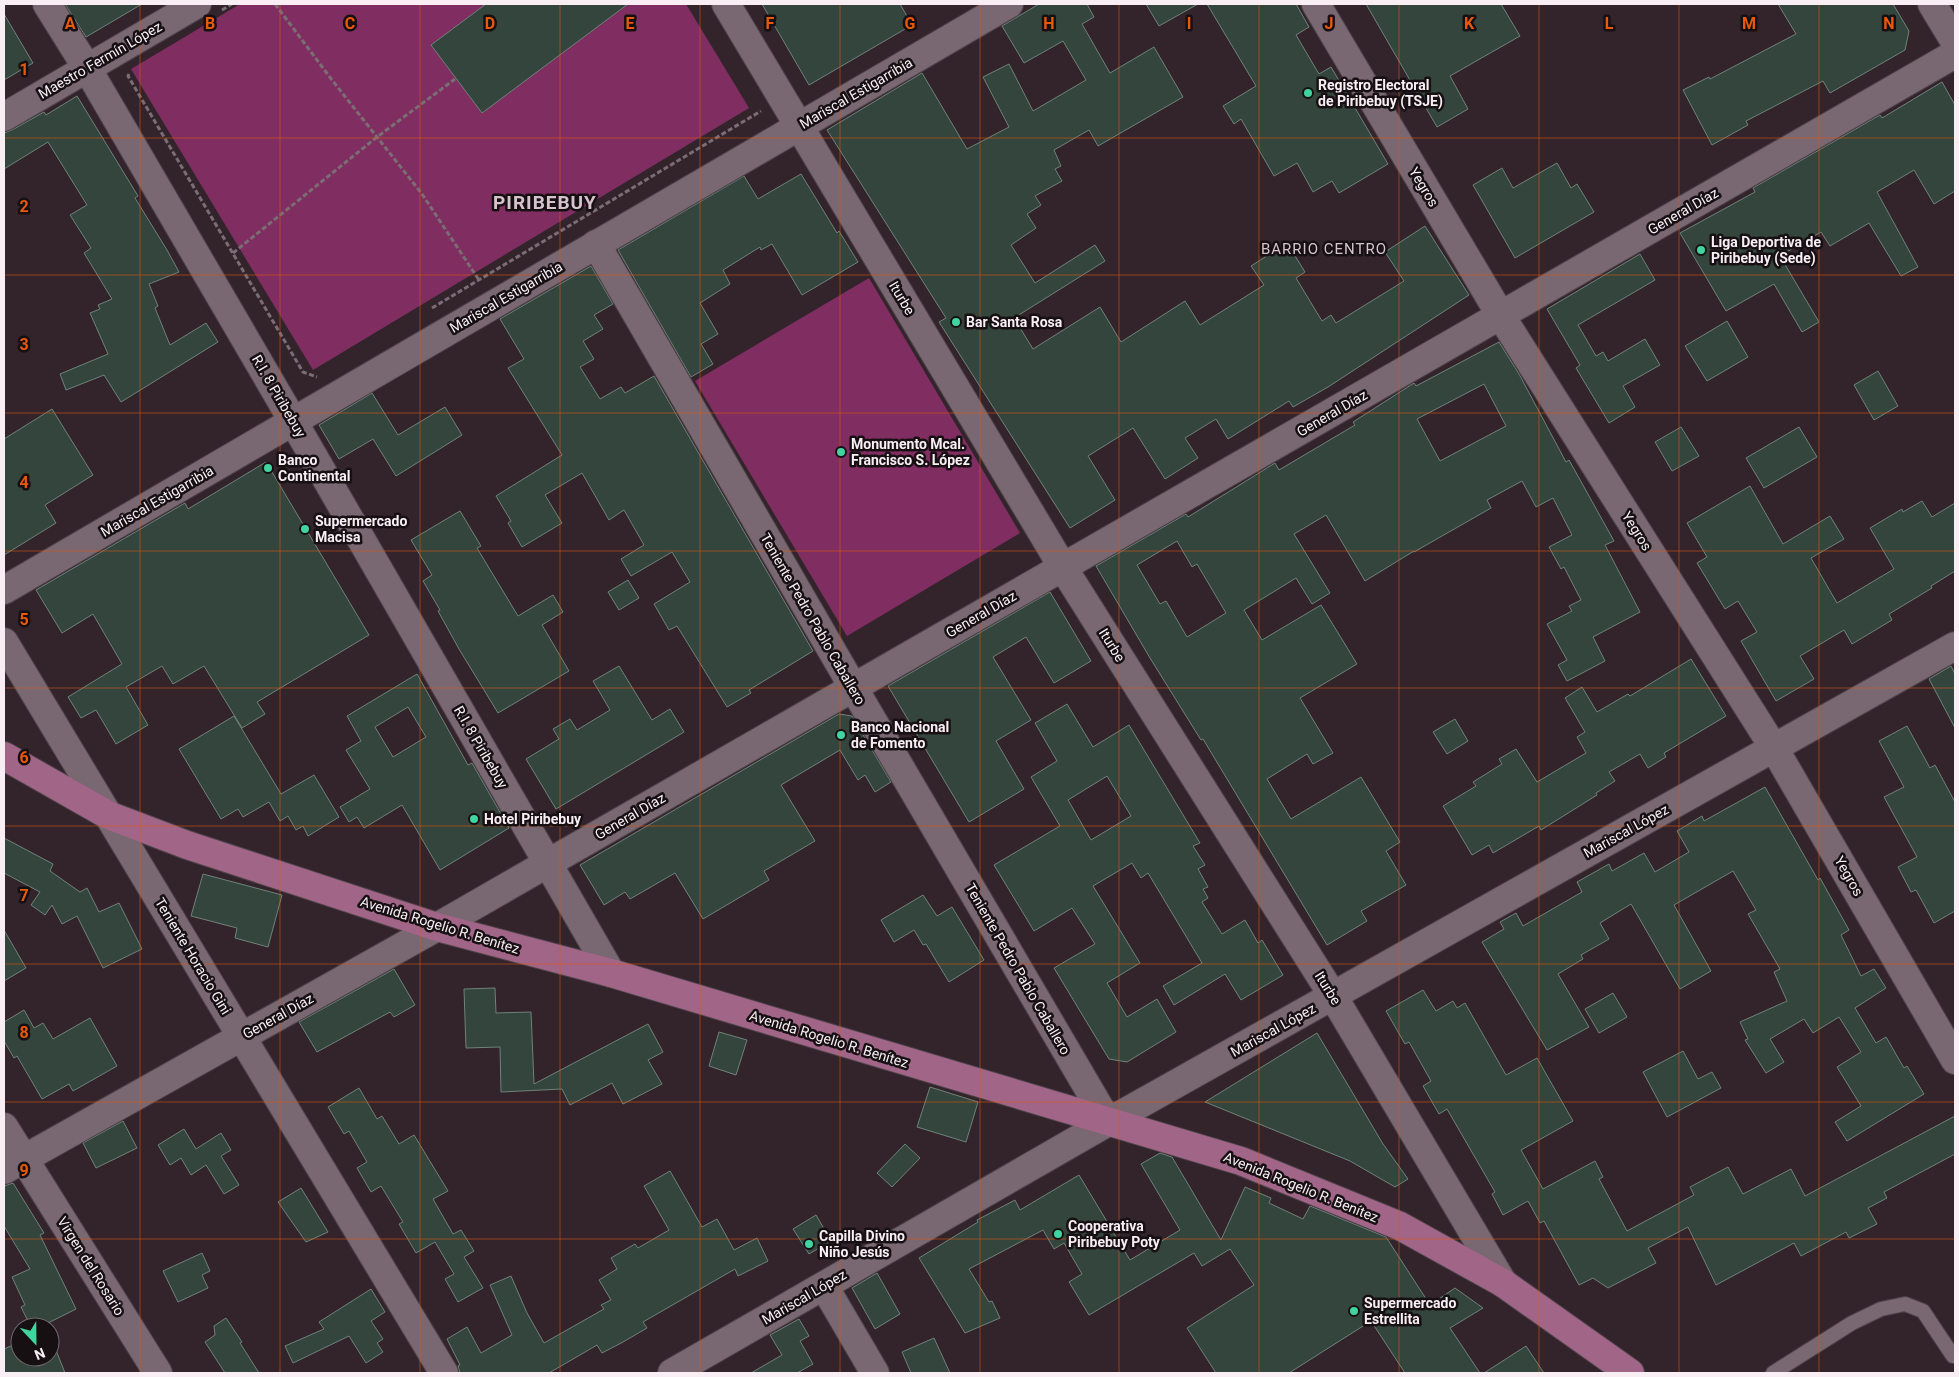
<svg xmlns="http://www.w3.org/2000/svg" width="1959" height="1377" viewBox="0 0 1959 1377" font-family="Roboto,sans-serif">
<rect width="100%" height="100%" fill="#33242c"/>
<path fill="#802e61" d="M240,4H686L749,108L313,370L131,69Z
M869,278L1020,533L847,636L695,381Z"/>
<path fill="#34453d" stroke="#6f8279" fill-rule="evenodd" d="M65,4H142L86,37Z
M486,4H628L482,113L431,45Z
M762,4H900L912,25L809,85Z
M1039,4H1087L1094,17L1082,24L1110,73L1154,47L1183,97L1098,146L1089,130L1054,150L1061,166L1055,169L1062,181L1035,196L1041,205L1027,214L1036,228L1011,245L1035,283L1095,245L1105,261L1014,318L1033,349L1100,307L1121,342L1185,301L1200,325L1264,285L1251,266L1287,243L1305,272L1296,278L1322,321L1331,315L1336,323L1404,281L1385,252L1425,226L1469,295L1328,387L1293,407L1289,401L1228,439L1216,419L1185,438L1198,458L1165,479L1133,428L1088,456L1115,500L1070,528L939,322L946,318L827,130L922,73L967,149L1009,127L983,77L1009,64L1033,111L1086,80L1063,41L1024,63L1002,26Z
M1146,4H1198L1159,26Z
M1207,4H1296L1309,27L1296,35L1319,74L1331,67L1388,164L1339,193L1332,181L1313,192L1297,163L1274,176L1241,119L1234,124L1223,106L1256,86Z
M1366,4H1501L1520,36L1450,76L1468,109L1437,127Z
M1778,4H1893L1909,31L1905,50L1830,93L1823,81L1746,121L1748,125L1712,145L1683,90L1709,77L1710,79L1796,34Z
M4,14L33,63L4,80Z
M1942,82L1955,105V191L1934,204L1914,170L1877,192L1918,267L1901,276L1869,223L1830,246L1821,232L1780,256L1819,322L1802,332L1774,284L1726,311L1680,233L1755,192L1753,188L1880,115L1882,118Z
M77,96L138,196L135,198L167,250L179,272L149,284L158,306L155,308L170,345L206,323L218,342L121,402L104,375L66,390L60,374L108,354L90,313L100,309L98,305L112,299L84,253L91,248L70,215L87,205L48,142L4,169V133L12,130L44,112L46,115Z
M1557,163L1571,188L1577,184L1594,212L1515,258L1473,185L1502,168L1513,188Z
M801,174L837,233L839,231L858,262L802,295L772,244L761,250L760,247L723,270L730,284L700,303L718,334L701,344L713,364L691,377L618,250L744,176L758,199Z
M1640,254L1655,280L1578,325L1596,356L1603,352L1608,361L1645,339L1660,365L1623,386L1635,407L1609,423L1576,368L1580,365L1547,309Z
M591,266L613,304L594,315L603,329L583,341L594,359L580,367L600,399L621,387L625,393L654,376L813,651L749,690L751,693L727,707L677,626L669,630L654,604L690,582L672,552L631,576L621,559L644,545L624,510L609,520L582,473L545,495L562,523L522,547L508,523L511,521L496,496L562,455L508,368L524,359L500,319Z
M1727,321L1748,357L1707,381L1685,346Z
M1499,342L1519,374L1566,462L1569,460L1614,541L1605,545L1640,612L1593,637L1605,661L1567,681L1558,665L1567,660L1547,624L1572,611L1569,606L1581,600L1564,567L1561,569L1549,547L1572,535L1553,498L1536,507L1522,481L1487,500L1491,508L1414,552V551L1365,581L1326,515L1294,534L1330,593L1312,604L1296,578L1244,610L1262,640L1321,605L1357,664L1300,698L1333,753L1313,764L1307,754L1267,779L1291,819L1361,777L1400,842L1386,851L1406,885L1361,911L1367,921L1327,945L1203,739L1201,740L1150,658L1096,566L1186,514L1188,517L1275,463L1279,470L1355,425L1353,422L1414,383L1416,386ZM1484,384L1506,426L1440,461L1417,419ZM1177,541L1192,567L1197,564L1226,613L1187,637L1166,601L1160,604L1137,565Z
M1878,371L1898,406L1874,420L1854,385Z
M372,393L398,435L445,407L462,435L396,476L373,439L339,459L319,425Z
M52,409L93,475L45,505L56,523L4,555V439Z
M1681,427L1699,456L1672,471L1655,442Z
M1799,427L1817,457L1764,488L1746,458Z
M266,462L369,635L257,702L265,714L242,728L204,666L173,684L162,666L126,687L148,725L116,744L96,710L81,718L68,697L122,664L93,614L62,633L36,590L185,503L188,509Z
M1750,486L1783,544L1830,516L1844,539L1811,558L1837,603L1894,569L1870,528L1902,509L1903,512L1922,501L1932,517L1955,503V571L1931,586L1932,588L1889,614L1892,620L1852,644L1844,630L1800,656L1814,679L1776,701L1741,641L1757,632L1738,601L1725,609L1697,563L1707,557L1687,523Z
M460,511L481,546L477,548L518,616L553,595L563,612L542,625L569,671L498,713L459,649L438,611L440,610L423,581L432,575L411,540Z
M628,580L639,598L619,610L608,592Z
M1050,592L1091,661L1054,683L1026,637L993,657L1031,720L996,741L1024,789L969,822L888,686Z
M1691,659L1726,716L1664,753L1666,757L1648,768L1640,754L1609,772L1615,781L1596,793L1597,795L1541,830L1539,826L1493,853L1489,845L1472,855L1443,806L1476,786L1473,782L1502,764L1499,759L1516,749L1537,782L1586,753L1577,737L1585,732L1565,698L1582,687L1597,712L1628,694L1630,696Z
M619,666L652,720L670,709L684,732L556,809L526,759L559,739L553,729L570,719L577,730L610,710L593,681Z
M1951,666L1955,674V728L1929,679Z
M417,674L468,765L472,763L509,828L440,870L402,805L364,828L357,817L349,822L340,807L370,789L346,750L361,741L347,716ZM408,707L426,737L393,757L375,727Z
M1067,704L1093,747L1129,725L1200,843L1193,846L1205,865L1198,869L1208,887L1203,889L1208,898L1202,902L1222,934L1245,920L1258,943L1262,940L1283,975L1241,1000L1225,974L1174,1005L1163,986L1202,963L1148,873L1141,878L1132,863L1093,886L1140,963L1107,983L1127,1017L1157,999L1176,1032L1127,1062L1109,1059L1054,968L1095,944L1072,908L1034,931L994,865L1060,826L1031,777L1057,761L1035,723ZM1107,776L1131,816L1091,840L1068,800Z
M839,714L852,716L891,782L875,792L865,775L858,780L840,750L781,785L815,841L764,871L769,880L703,919L675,873L630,899L625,892L604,905L580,865Z
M234,716L281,794L314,775L339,817L308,836L303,826L296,830L288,816L280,821L269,802L243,817L238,809L221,819L179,749Z
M1455,719L1468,741L1447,754L1433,732Z
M1907,726L1930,768L1935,765L1955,802V911L1934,923L1916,890L1911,892L1898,867L1917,857L1884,797L1904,787L1879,741Z
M1765,787L1818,880L1820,878L1849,930L1841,935L1861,976L1874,969L1886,988L1855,1008L1876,1043L1886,1037L1904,1068L1907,1066L1924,1094L1847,1141L1835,1122L1861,1106L1837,1067L1861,1052L1839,1017L1813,1033L1804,1019L1770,1039L1784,1062L1766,1073L1745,1040L1748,1039L1740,1022L1787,1001L1774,972L1780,969L1748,914L1756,910L1733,871L1674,905L1711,971L1680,989L1631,904L1600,923L1609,939L1581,955L1583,959L1558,974L1589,1027L1547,1050L1482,942L1504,929L1500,922L1516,913L1523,926L1582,892L1577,882L1609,864L1612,871L1644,853L1655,872L1689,852L1677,831L1702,816L1704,821Z
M4,838L53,864L50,871L80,892L87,888L99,912L119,903L142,949L103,968L77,916L62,924L52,905L45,915L31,905L40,892L4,873Z
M203,874L282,895L268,947L235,938L237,928L191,916Z
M923,895L937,916L952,907L984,960L949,982L926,944L923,945L914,930L894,942L881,920Z
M4,930L26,968L4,981Z
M394,969L415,1005L394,1017L390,1012L317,1052L299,1022Z
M495,988L496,1013L531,1012L534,1084L648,1024L663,1052L648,1060L662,1084L623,1104L612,1083L570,1105L562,1089L501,1092L500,1047L466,1048L464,989Z
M1423,990L1436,1011L1453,1001L1457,1008L1465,1003L1506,1075L1537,1058L1573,1121L1521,1150L1543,1189L1595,1161L1603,1177L1599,1179L1627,1231L1694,1195L1690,1187L1728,1167L1743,1194L1791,1169L1805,1196L1955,1116V1154L1884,1192L1887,1198L1868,1208L1877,1224L1849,1238L1846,1232L1801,1256L1794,1243L1716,1285L1688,1227L1648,1248L1656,1263L1608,1288L1593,1278L1579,1285L1544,1221L1540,1223L1528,1201L1503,1215L1492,1194L1495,1192L1447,1109L1439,1114L1423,1086L1431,1081L1409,1042L1405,1044L1386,1011Z
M1613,993L1627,1017L1599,1033L1585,1009Z
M24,1010L34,1028L43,1023L53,1039L90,1018L117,1066L73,1091L69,1084L42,1099L17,1056L14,1058L4,1041V1022Z
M719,1032L747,1040L736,1075L709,1066Z
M1317,1033L1383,1144L1408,1179L1395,1187L1350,1161L1205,1102Z
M1683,1051L1698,1079L1712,1072L1721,1088L1667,1117L1643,1072Z
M930,1087L978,1102L966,1142L917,1127Z
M359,1088L377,1119L382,1116L399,1144L414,1135L448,1191L433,1199L453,1234L461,1230L474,1251L464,1257L483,1288L458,1302L445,1279L454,1274L435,1242L416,1253L399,1224L403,1222L381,1186L371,1192L357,1168L367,1162L349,1131L344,1134L328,1107Z
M123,1121L137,1148L96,1168L83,1143Z
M184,1129L196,1149L221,1133L231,1150L221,1156L239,1185L224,1194L206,1165L191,1175L181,1158L170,1165L158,1145Z
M905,1144L920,1158L892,1187L877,1173Z
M1160,1153L1172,1157L1221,1240L1245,1187L1271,1198L1269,1203L1303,1219L1310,1206L1386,1237L1430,1305L1455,1288L1483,1308L1450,1328L1480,1373H1405L1371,1321L1289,1373H1216L1187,1328L1254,1285L1230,1249L1202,1266L1194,1253L1089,1315L1069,1282L1082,1274L1064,1243L1054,1249L1043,1230L969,1269L989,1302L992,1301L1000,1318L965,1333L919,1258L978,1222L977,1220L1015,1200L1020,1210L1079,1175L1130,1260L1180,1230L1141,1164Z
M670,1171L702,1227L717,1219L734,1250L757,1238L768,1261L738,1276L735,1269L643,1322L647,1328L623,1342L602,1353L597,1345L549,1373H460L458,1366L460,1365L447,1339L467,1327L481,1353L512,1335L490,1285L511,1276L527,1313L544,1343L604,1309L601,1305L611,1300L599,1280L617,1269L611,1258L635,1244L638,1248L669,1230L644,1186Z
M13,1183L44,1233L40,1235L76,1309L40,1327H31L21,1307L25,1305L12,1277L30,1269L4,1226V1186Z
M301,1188L328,1232L306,1242L278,1202Z
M816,1215L831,1241L809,1254L793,1229Z
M202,1253L210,1271L202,1275L208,1288L178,1302L163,1271Z
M877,1273L900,1314L875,1329L852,1288Z
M371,1289L385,1312L371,1321L383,1339L377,1343L383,1352L366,1363L349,1336L293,1363L285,1346L324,1329L319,1322Z
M226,1318L242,1342L240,1343L259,1373H225L205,1342L215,1335L214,1326Z
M799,1319L809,1336L800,1341L813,1364L797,1373H751L782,1355L770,1335Z
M50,1335L65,1373H4V1349L20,1342V1357H50Z
M934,1338L950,1373H911L902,1352Z
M1526,1346L1544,1373H1484Z"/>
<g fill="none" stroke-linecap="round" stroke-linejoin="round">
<defs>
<path id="lane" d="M1773,1373L1852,1323L1881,1309L1905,1304L1923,1311L1953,1356"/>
<path id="street" d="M47,4L87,68L293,421L611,973
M726,4L1062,566L1333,996L1503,1283
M1316,4L1501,316L1774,748L1955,1060
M1932,4L1955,42
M596,244L853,687L1108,1122
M4,642L444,1373
M4,1127L158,1373
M4,1170L437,927L1955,54
M824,1286L875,1373
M672,1373L1108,1122L1955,646"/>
<path id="secondary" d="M4,117L197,4
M4,590L1009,4"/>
<path id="primary" d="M4,756L108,815L187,845L437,927L611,973L1241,1161L1400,1226L1503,1283L1630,1373"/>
</defs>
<use href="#lane" stroke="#4f434a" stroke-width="16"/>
<use href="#street" stroke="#4f434a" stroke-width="30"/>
<use href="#secondary" stroke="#4f434a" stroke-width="30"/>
<use href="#primary" stroke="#4f434a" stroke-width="30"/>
<path stroke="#7a6d74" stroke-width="3" stroke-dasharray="5 2.5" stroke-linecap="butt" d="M275,4L332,80L422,194L479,280
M222,10L232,4
M129,74L128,76L303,372L317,377
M233,253L377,137L455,79
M432,308L761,111"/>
<use href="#lane" stroke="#796771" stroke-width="14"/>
<use href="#street" stroke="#796771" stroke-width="28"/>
<use href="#secondary" stroke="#796771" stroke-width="28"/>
<use href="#primary" stroke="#a16588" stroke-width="28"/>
</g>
<path fill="none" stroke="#e8590c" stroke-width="1" stroke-opacity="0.55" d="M140,4V1373M280,4V1373M420,4V1373M560,4V1373M700,4V1373M840,4V1373M980,4V1373M1119,4V1373M1259,4V1373M1399,4V1373M1539,4V1373M1679,4V1373M1819,4V1373M4,138H1955M4,275H1955M4,413H1955M4,551H1955M4,688H1955M4,826H1955M4,964H1955M4,1102H1955M4,1239H1955"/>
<g fill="#41d4a1" stroke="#161013" stroke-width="2">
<circle cx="1308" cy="93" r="5"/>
<circle cx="1701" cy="250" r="5"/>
<circle cx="956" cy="322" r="5"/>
<circle cx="841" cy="452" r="5"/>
<circle cx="268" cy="468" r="5"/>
<circle cx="305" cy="529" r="5"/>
<circle cx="841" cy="735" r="5"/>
<circle cx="474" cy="819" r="5"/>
<circle cx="1058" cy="1234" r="5"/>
<circle cx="809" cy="1244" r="5"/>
<circle cx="1354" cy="1311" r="5"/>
</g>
<g text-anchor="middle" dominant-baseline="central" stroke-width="5" stroke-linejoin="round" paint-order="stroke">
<g font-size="14" fill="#f8eef3" stroke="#161013">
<text transform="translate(100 60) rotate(-30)">Maestro Fermín López</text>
<text transform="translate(856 93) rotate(-30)">Mariscal Estigarribia</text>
<text transform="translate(1424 187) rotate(59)">Yegros</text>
<text transform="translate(1683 211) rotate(-30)">General Díaz</text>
<text transform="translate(506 297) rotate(-30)">Mariscal Estigarribia</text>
<text transform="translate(902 298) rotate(59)">Iturbe</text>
<text transform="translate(279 396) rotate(60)">R.I. 8 Piribebuy</text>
<text transform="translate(1332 413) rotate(-30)">General Díaz</text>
<text transform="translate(157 501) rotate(-30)">Mariscal Estigarribia</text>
<text transform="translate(1637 531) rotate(58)">Yegros</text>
<text transform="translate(981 614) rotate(-30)">General Díaz</text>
<text transform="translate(813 619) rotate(60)">Teniente Pedro Pablo Caballero</text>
<text transform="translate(1112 645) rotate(58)">Iturbe</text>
<text transform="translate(481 747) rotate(60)">R.I. 8 Piribebuy</text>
<text transform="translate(630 816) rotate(-30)">General Díaz</text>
<text transform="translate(1626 831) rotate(-29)">Mariscal López</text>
<text transform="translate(1849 876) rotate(60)">Yegros</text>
<text transform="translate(440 925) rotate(17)">Avenida Rogelio R. Benítez</text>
<text transform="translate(193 956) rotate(59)">Teniente Horacio Gini</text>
<text transform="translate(1018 969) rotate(60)">Teniente Pedro Pablo Caballero</text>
<text transform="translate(1328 988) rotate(58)">Iturbe</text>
<text transform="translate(278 1016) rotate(-29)">General Díaz</text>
<text transform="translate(1273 1030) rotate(-29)">Mariscal López</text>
<text transform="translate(829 1039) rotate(17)">Avenida Rogelio R. Benítez</text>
<text transform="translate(1301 1187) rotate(22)">Avenida Rogelio R. Benítez</text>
<text transform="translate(91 1266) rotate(58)">Virgen del Rosario</text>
<text transform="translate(804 1297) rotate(-30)">Mariscal López</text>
</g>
<g font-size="14" font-weight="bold" fill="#f8eef3" stroke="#161013" text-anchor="start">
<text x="1318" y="85">Registro Electoral<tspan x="1318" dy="16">de Piribebuy (TSJE)</tspan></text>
<text x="1711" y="242">Liga Deportiva de<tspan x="1711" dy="16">Piribebuy (Sede)</tspan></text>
<text x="966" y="322">Bar Santa Rosa</text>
<text x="851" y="444">Monumento Mcal.<tspan x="851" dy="16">Francisco S. López</tspan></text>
<text x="278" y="460">Banco<tspan x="278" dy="16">Continental</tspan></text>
<text x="315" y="521">Supermercado<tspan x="315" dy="16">Macisa</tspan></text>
<text x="851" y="727">Banco Nacional<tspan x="851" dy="16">de Fomento</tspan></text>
<text x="484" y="819">Hotel Piribebuy</text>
<text x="1068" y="1226">Cooperativa<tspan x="1068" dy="16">Piribebuy Poty</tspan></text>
<text x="819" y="1236">Capilla Divino<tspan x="819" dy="16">Niño Jesús</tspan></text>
<text x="1364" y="1303">Supermercado<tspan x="1364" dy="16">Estrellita</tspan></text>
</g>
<g font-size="15" letter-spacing="1" fill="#d7c3cd" stroke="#161013">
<text x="1324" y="249">BARRIO CENTRO</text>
</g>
<g font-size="19" font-weight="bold" letter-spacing="1" fill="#d7c3cd" stroke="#161013">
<text x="545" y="202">PIRIBEBUY</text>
</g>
</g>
<g font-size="16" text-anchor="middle" font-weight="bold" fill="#e8590c" stroke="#161013" stroke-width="5" stroke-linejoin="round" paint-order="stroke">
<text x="70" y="29">A</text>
<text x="210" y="29">B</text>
<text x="350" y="29">C</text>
<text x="490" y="29">D</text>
<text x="630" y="29">E</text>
<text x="770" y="29">F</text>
<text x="910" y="29">G</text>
<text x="1049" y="29">H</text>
<text x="1189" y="29">I</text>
<text x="1329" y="29">J</text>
<text x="1469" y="29">K</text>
<text x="1609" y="29">L</text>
<text x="1749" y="29">M</text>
<text x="1889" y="29">N</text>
<text x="24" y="75">1</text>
<text x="24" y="212">2</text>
<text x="24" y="350">3</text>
<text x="24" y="488">4</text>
<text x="24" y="625">5</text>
<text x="24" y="763">6</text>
<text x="24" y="901">7</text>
<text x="24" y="1038">8</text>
<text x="24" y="1176">9</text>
</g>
<rect width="1959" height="1377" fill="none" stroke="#f8eef3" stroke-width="10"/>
<g transform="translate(35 1342) rotate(158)"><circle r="24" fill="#161013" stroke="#70696d"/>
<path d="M0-4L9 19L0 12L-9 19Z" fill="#41d4a1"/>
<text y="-8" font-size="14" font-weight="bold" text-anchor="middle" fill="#f8eef3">N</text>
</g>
</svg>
